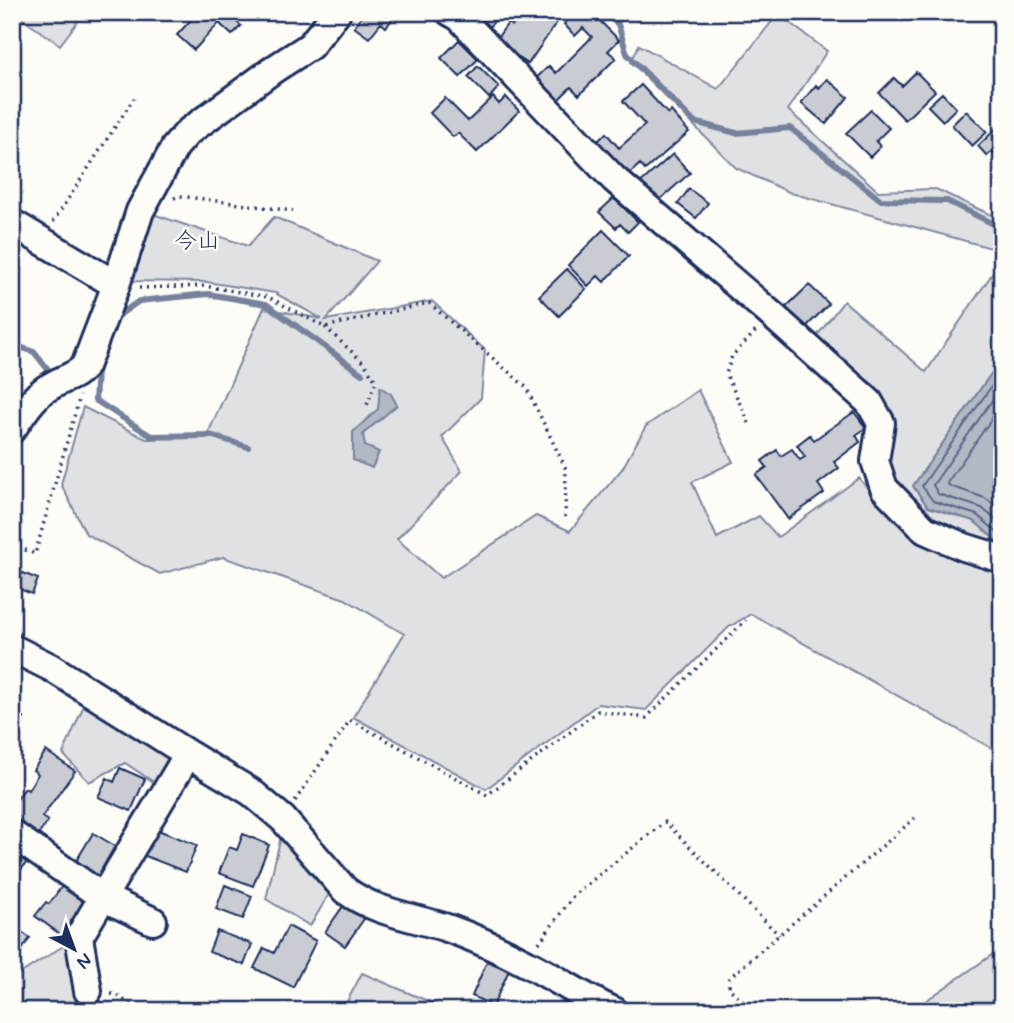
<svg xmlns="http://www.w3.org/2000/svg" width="1014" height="1023" viewBox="0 0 1014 1023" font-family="Mynerve,'Klee One',sans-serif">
<rect width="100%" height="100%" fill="#fdfcf7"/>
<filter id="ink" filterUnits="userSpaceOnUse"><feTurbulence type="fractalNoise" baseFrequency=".0143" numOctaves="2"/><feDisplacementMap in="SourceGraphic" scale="14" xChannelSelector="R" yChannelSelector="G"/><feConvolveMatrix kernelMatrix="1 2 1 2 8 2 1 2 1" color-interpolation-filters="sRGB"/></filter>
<g filter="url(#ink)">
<path fill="#e0e1e3" stroke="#7e88a0" stroke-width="2" d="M12,12H85L60,45Z
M778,14L827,51L788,110L878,191L936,189L1002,220V251L791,193L736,168L631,62L639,45L718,89Z
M144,211L248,246L274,217L377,261L326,320L432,301L485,350L481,398L442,437L462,471L397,539L441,578L536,516L570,531L622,469L646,426L698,390L733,462L692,482L717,538L759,516L778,537L859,478L881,505L916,529L880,464L894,416L874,385L813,341L844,301L926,372L1002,259V358L913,486L928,507L974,521L1002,544V754L751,614L729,627L646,710L598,704L486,789L353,717L404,634L345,599L223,557L160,574L86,534L61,484L83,407L146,439L206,438L264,308L322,319L275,293L207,282L124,281Z
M87,698L180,758L161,787L125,763L89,782L63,754Z
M283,828L335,884L310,926L266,899Z
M74,939L87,998L81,1011H12V979Z
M1002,948V1011H911Z
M362,973L451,1011H342Z"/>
<path fill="#b3b8c5" stroke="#76819c" stroke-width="2" d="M1002,358V544L1001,545L974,521L928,507L913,486Z
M380,387L391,394L397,405L363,434L365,446L379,452L372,468L353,460V432L378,409Z"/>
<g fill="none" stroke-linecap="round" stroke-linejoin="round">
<path stroke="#586687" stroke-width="2" d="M1002,371L922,486L933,501L977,515L1002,536
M1002,386L933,485L938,494L982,508L1002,525
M1002,404L947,483L950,486L985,498L1002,511"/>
<path stroke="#76819c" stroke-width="6" d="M602,12L618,24L627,54L694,122L736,133L790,128L881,200L947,201L1002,228
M115,318L139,301L208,294L266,304L362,374
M12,344L34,352L51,373L57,372
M100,362L97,372L95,400L151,436L210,435L248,447"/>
</g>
<path fill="#c9ccd3" stroke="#1b2f5e" stroke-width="2" d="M198,12H245L236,21L241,26L232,35L219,23L194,50L177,35Z
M365,12H398L386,27L381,23L369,38L354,27Z
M479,12H512L506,20L500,15L486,30L473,19Z
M521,12H564L528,64L495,41L508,23L512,26Z
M576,12H591L619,40L608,51L616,58L579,95L571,87L554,104L532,82L549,66L556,73L592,37L583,28L575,36L564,24Z
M459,40L478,59L460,77L441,58Z
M478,66L499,87L489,98L468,77Z
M916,72L935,91L905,120L879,93L894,78L902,86Z
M827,79L848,97L826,124L801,103L816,85L819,88Z
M641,85L668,114L671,111L689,132L645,170L640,164L626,177L596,143L606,133L619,148L645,125L623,101Z
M942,93L956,108L943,121L928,106Z
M493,97L499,104L506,97L519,111L477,152L458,133L453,137L430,113L445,98L468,121Z
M871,110L889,128L876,141L881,146L870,157L846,133Z
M966,111L987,132L972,146L952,125Z
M1002,123V162L992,151L987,156L978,146Z
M673,154L690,173L656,203L639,184Z
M689,189L708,203L696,218L678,204Z
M614,198L638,222L628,232L620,224L616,228L599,212Z
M603,230L629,256L604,282L598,276L588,286L568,265Z
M567,269L586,289L559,316L539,296Z
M809,285L829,304L804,329L784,309Z
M854,412L866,428L856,435L860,442L834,462L839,468L818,484L824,493L788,519L756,475L767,467L762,461L777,450L781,456L792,449L800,460L805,457L797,445L810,435L814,440Z
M20,572L38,579L32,594L14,587Z
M12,711L24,718L12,739Z
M46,751L75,771L42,817L48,821L36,838L12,822V806L25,788L28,790L38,774L33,770Z
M120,768L145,779L131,811L98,797L107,778L114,782Z
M150,827L197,845L186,872L140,854Z
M93,833L115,846L98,876L75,863Z
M243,834L269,845L253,886L219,873L229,847L237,850Z
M12,847L29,859L12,882Z
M225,885L252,896L243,919L216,909Z
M62,886L90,905L67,939L35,916L46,902L49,904Z
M346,902L366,916L345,946L325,932Z
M12,925L30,938L12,964Z
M288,926L316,941L293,987L254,968L264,948L274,953Z
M217,931L252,944L244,965L209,952Z
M487,961L509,970L493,1006L472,996Z"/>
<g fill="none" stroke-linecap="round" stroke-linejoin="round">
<defs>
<path id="minor" d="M450,12L459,17L614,179L772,315L869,402L881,423L875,461L884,488L925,530L964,547L1002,559
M12,223L116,285
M12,429C23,414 34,394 51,386C64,378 75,377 85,366L116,285L140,211L175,147L188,132L274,69L310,46L337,12
M12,648L52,668L188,754L251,792L283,819L345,890C375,913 415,917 450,929C475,938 501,950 524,962C555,977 582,997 614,1011
M12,834L104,898L153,921
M88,991L79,937L188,754"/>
</defs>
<use href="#minor" stroke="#1b2f5e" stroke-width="32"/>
<path stroke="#1b2f5e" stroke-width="3.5" stroke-dasharray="2 5" stroke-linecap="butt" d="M174,198L180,196L293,211
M53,222L134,98
M139,288L205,286L268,297L325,327L429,303L526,387L566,469L565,520
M325,327L364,363L376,381L367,405
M749,423L726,374L732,356L756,331
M12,544L35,554L80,396
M295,801L350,720L487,795L598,711L646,718L746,620
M539,943L574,895L665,822L779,935
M111,994L117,995L139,1011
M753,1011L729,988V978L915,818"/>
<use href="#minor" stroke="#fdfcf7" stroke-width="26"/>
</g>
</g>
<g text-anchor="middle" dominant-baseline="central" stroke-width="5" stroke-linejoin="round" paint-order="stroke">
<g font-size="23" fill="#1b2f5e" stroke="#fdfcf7">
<text x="197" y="242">今山</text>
</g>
</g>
<rect width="1014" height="1023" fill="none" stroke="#fdfcf7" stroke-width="42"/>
<rect x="21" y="21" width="972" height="981" fill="none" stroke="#1b2f5e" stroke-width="2.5" filter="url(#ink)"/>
<g transform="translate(74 949) rotate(139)" stroke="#fdfcf7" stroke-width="5" paint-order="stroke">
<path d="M0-5L12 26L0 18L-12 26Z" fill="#1b2f5e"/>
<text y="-10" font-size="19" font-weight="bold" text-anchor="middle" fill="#1b2f5e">N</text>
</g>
</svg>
